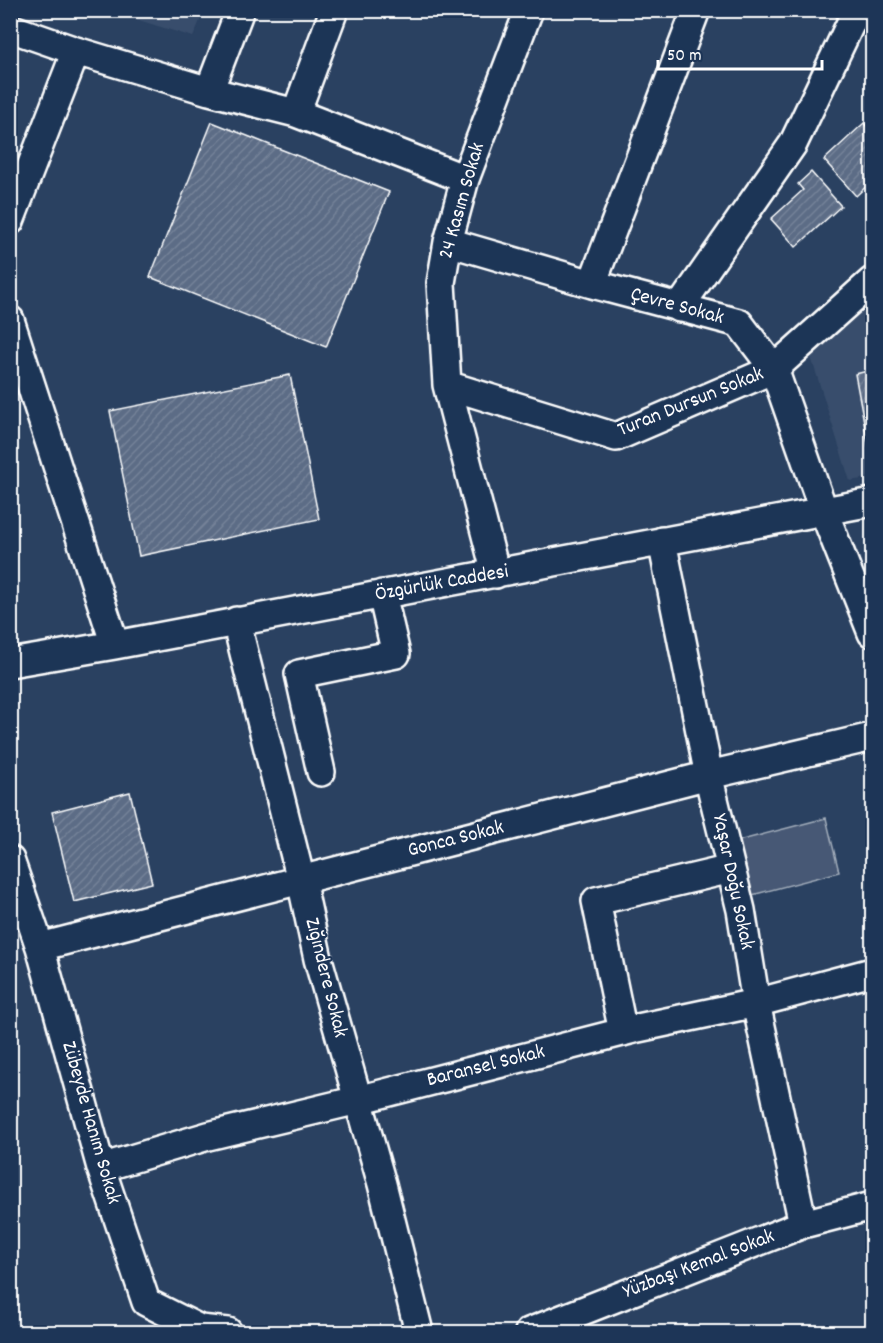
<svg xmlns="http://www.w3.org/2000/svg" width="883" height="1343" viewBox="0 0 883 1343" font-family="Dekko,sans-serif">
<defs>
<pattern id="building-hatch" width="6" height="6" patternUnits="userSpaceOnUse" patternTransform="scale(1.5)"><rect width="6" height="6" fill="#5b6c86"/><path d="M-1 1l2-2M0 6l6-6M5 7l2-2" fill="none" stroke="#748298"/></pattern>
</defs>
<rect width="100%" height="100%" fill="#2a4161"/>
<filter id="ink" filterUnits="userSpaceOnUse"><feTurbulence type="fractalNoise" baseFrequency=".0167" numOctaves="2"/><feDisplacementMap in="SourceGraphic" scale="12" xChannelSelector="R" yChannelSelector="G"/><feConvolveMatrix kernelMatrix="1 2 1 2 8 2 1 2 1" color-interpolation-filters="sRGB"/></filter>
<g filter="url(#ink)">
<path fill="#394e6c" d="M110,11L204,10V11L193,37Z
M872,290V477L850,481L807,344Z"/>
<path fill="#465975" stroke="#a2acba" stroke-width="1.5" d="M826,818L839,872L752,895L738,841Z"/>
<path fill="url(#building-hatch)" stroke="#fff" stroke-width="1.5" d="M212,122L389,192L326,347L150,277Z
M864,123L872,133V181L856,196L824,160Z
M811,172L841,206L796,247L771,219L803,190L798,184Z
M872,370V448L869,449L855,374Z
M872,370V448L869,449L855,374Z
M290,375L319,519L139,556L110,411Z
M130,792L152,883L74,902L52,812Z"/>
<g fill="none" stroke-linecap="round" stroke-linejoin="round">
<defs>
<path id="minor" d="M10,28L76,51L209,91L296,113L465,179
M209,91L240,10
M296,113L334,10
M10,221L76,51
M448,242L592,284L739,323L774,369L824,512L872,633
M592,284L696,10
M679,308L793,144L857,10
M10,320L115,645
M447,385L616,437L774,369L872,281
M662,541L712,791L741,910L756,1003L803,1224
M496,574L447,385L441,283L448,242L465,179L529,10
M236,621L301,880L318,959L382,1184L419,1332
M10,663L115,645L872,502
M321,772L299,674L396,654L382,594
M10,860L40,947L101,1168L146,1302L200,1329L228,1332
M40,947L709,775L872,737
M623,1032L596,901L731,869
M101,1168L208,1136L358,1100L638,1028L756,1003L872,972
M529,1332L803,1224L872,1206"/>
</defs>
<use href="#minor" stroke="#fff" stroke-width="32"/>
<use href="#minor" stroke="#1d3557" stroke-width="27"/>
</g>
</g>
<g text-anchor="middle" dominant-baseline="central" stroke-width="4.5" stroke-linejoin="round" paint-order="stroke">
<g font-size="21" fill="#fff" stroke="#1d3557">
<text transform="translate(463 201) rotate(-74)">24 Kasım Sokak</text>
<text transform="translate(677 307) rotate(15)">Çevre Sokak</text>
<text transform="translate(691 403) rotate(-22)">Turan Dursun Sokak</text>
<text transform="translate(442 584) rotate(-10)">Özgürlük Caddesi</text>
<text transform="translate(456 840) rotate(-14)">Gonca Sokak</text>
<text transform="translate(732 882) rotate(78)">Yaşar Doğu Sokak</text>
<text transform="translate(325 978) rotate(76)">Zığındere Sokak</text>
<text transform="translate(486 1067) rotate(-14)">Baransel Sokak</text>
<text transform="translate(90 1123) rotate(74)">Zübeyde Hanım Sokak</text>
<text transform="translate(699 1265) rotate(-21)">Yüzbaşı Kemal Sokak</text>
</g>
</g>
<rect width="883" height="1343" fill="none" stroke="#1d3557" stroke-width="36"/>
<rect x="18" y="18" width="847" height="1307" fill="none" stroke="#fff" stroke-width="2" filter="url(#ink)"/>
<path d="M658 60v9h164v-9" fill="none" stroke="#ffffff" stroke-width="3"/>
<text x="667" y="60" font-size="18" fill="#ffffff" stroke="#1d3557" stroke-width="4.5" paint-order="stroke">50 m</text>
</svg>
